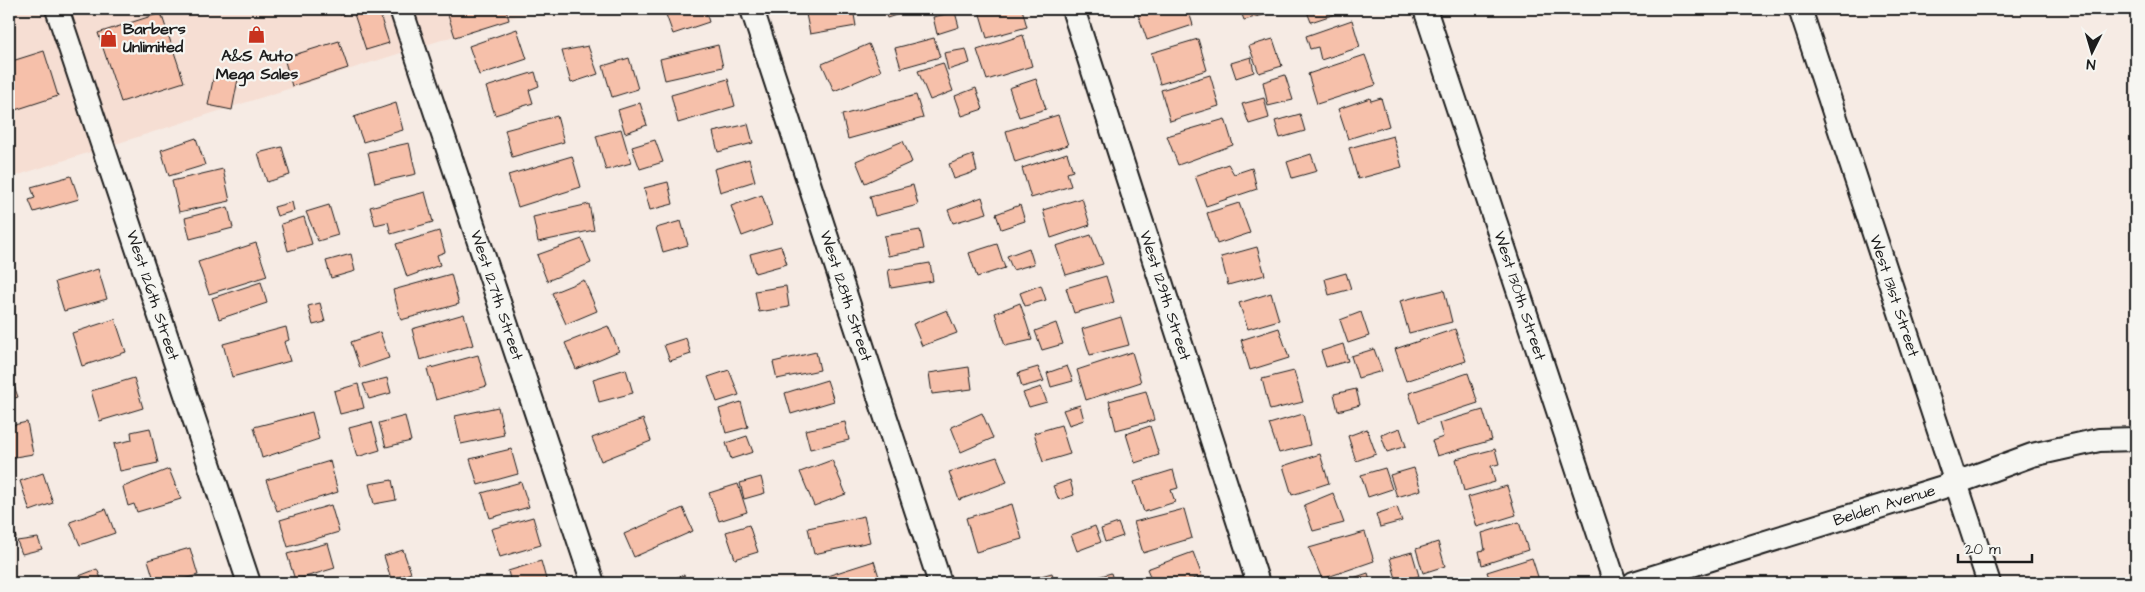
<svg xmlns="http://www.w3.org/2000/svg" width="2145" height="592" viewBox="0 0 2145 592" font-family="'Architects Daughter',sans-serif">
<rect width="100%" height="100%" fill="#f6ebe4"/>
<filter id="ink" filterUnits="userSpaceOnUse"><feTurbulence type="fractalNoise" baseFrequency=".02" numOctaves="2"/><feDisplacementMap in="SourceGraphic" scale="10" xChannelSelector="R" yChannelSelector="G"/><feConvolveMatrix kernelMatrix="1 2 1 2 8 2 1 2 1" color-interpolation-filters="sRGB"/></filter>
<g filter="url(#ink)">
<path fill="#f6ded3" d="M9,9H539L9,178Z"/>
<path fill="#f6c0aa" stroke="#1c1c1c" d="M338,9H378L389,43L366,50L353,11L340,15Z
M446,9H506L509,20L455,37Z
M664,9H705L709,22L673,34Z
M805,9H853L856,26L810,34Z
M884,9H915L887,18Z
M988,9H1022L1027,27L987,38L979,11Z
M1136,9H1188L1193,25L1147,40Z
M1240,9H1260L1263,15L1244,20Z
M1306,9H1347V10L1311,22Z
M955,12L959,27L937,34L933,17Z
M161,13L184,82L121,102L98,33Z
M1352,20L1360,47L1321,60L1318,47L1310,49L1306,36Z
M517,29L527,59L479,75L469,46Z
M1023,35L1032,66L987,80L977,50Z
M934,38L940,57L901,68L895,48Z
M1198,39L1207,70L1160,84L1151,53Z
M1273,39L1282,66L1259,73L1249,46Z
M339,41L348,68L292,86L284,58Z
M869,44L881,71L834,91L822,64Z
M718,45L723,67L665,80L660,59Z
M588,46L598,74L571,83L562,51Z
M966,49L970,63L948,70L944,53Z
M44,51L58,96L9,112V62Z
M1365,55L1376,85L1317,104L1308,74Z
M1251,57L1254,72L1236,78L1231,63Z
M629,58L638,89L612,97L603,66Z
M943,63L953,91L930,100L918,71Z
M535,72L539,86L529,90L533,103L495,115L486,87Z
M214,75L238,79L232,110L208,105Z
M1210,75L1219,106L1170,121L1161,90Z
M1285,75L1293,100L1268,106L1263,82Z
M728,79L735,106L678,123L671,95Z
M1036,79L1046,109L1019,117L1009,88Z
M976,88L983,109L962,116L955,96Z
M916,95L923,118L848,139L842,115Z
M1264,98L1269,118L1249,124L1242,104Z
M1370,98L1371,101L1381,98L1389,126L1348,139L1338,109Z
M396,103L403,130L363,142L354,117Z
M640,103L647,125L625,133L618,110Z
M1300,114L1305,131L1280,138L1275,121Z
M1058,115L1068,145L1015,162L1006,131Z
M557,116L564,142L512,157L505,130Z
M1225,119L1233,145L1178,165L1167,136Z
M748,124L753,143L718,152L713,132Z
M621,129L631,163L606,170L596,136Z
M1393,136L1402,167L1358,179L1349,148Z
M196,138L205,165L169,176L161,150Z
M655,140L663,162L640,169L632,147Z
M903,141L912,162L865,183L856,161Z
M409,143L416,174L375,183L368,152Z
M282,147L290,175L267,182L258,153Z
M1067,153L1073,171L1067,173L1071,186L1031,198L1022,168Z
M1311,154L1317,171L1292,178L1287,162Z
M973,155L977,171L954,179L949,164Z
M572,156L581,187L518,207L508,175Z
M749,159L755,181L720,192L714,169Z
M1228,164L1234,174L1252,168L1257,189L1206,206L1195,176Z
M223,169L230,201L179,212L172,181Z
M71,176L79,199L34,212L29,200L35,198L31,187Z
M668,182L673,204L650,210L644,188Z
M913,185L918,205L875,216L870,196Z
M425,192L433,222L391,234L388,222L375,225L370,207Z
M762,195L772,225L742,236L731,206Z
M982,197L987,213L953,223L948,210Z
M1082,198L1090,225L1051,238L1043,210Z
M292,202L294,211L277,216L274,207Z
M1239,203L1250,233L1217,244L1207,213Z
M589,204L594,230L538,242L533,217Z
M329,205L338,235L318,241L306,212Z
M1020,205L1025,221L1001,229L996,214Z
M228,207L233,228L190,239L185,218Z
M304,217L312,244L288,251L281,224Z
M681,221L688,245L663,252L656,228Z
M920,230L924,249L888,256L884,236Z
M439,231L445,252L437,255L440,265L407,277L396,244Z
M1091,235L1103,264L1066,275L1056,246Z
M582,239L591,263L547,281L537,255Z
M256,243L267,276L209,294L198,262Z
M997,244L1005,268L977,277L969,253Z
M781,246L787,264L755,273L750,254Z
M1257,247L1265,275L1228,285L1221,257Z
M1029,248L1034,264L1013,270L1007,256Z
M351,254L355,271L331,278L326,261Z
M930,263L933,281L891,288L888,270Z
M98,269L107,299L64,311L55,282Z
M1346,273L1351,289L1329,295L1325,279Z
M451,274L459,304L401,320L393,290Z
M1106,276L1114,302L1074,313L1066,288Z
M584,280L597,311L566,324L552,293Z
M261,282L267,303L219,319L212,298Z
M1041,285L1046,300L1025,306L1020,293Z
M786,286L789,307L759,312L755,291Z
M1444,290L1452,322L1409,333L1400,301Z
M1271,293L1279,320L1248,329L1239,303Z
M320,303L325,322L313,325L308,306Z
M1020,303L1032,340L1005,346L995,313Z
M947,310L957,333L922,346L913,324Z
M1361,312L1369,336L1348,343L1340,320Z
M464,314L473,345L420,360L412,329Z
M1121,317L1129,345L1090,355L1082,329Z
M115,319L126,352L82,366L72,333Z
M1056,323L1063,344L1042,350L1035,331Z
M608,326L619,351L576,369L565,343Z
M286,327L289,340L284,342L290,361L232,377L223,344Z
M1279,328L1289,358L1250,370L1241,340Z
M1455,329L1466,361L1406,381L1395,349Z
M380,332L389,358L360,368L351,342Z
M686,338L691,354L670,361L664,345Z
M1343,344L1348,361L1326,367L1321,351Z
M1374,349L1382,371L1358,378L1351,356Z
M816,352L820,370L777,379L773,362Z
M1132,352L1141,382L1086,400L1077,370Z
M478,355L487,386L436,400L427,369Z
M1067,366L1073,381L1051,387L1047,373Z
M969,367L972,389L932,394L929,373Z
M1038,367L1044,381L1022,387L1018,373Z
M626,369L633,393L599,402L593,379Z
M729,370L739,395L717,402L708,377Z
M1294,371L1303,402L1270,410L1262,379Z
M9,372L18,397L9,400Z
M1468,373L1478,403L1419,422L1409,393Z
M134,378L143,408L100,421L91,391Z
M387,378L391,393L369,399L363,384Z
M827,380L834,401L791,414L785,393Z
M358,384L364,408L340,414L334,391Z
M1041,387L1047,402L1029,407L1023,393Z
M1356,389L1360,405L1338,411L1334,394Z
M1146,391L1154,420L1116,430L1109,401Z
M741,402L748,427L726,433L719,409Z
M1080,405L1084,420L1069,425L1063,410Z
M498,407L504,435L461,444L455,416Z
M1483,410L1492,440L1437,456L1432,441L1443,437L1439,423Z
M312,412L319,439L262,458L254,427Z
M982,413L993,438L961,452L951,427Z
M1303,414L1310,445L1279,453L1269,424Z
M405,416L411,441L386,447L379,423Z
M643,419L651,441L601,461L592,438Z
M27,422L33,454L9,458V426Z
M372,422L380,450L357,457L349,428Z
M845,422L849,440L810,449L805,430Z
M1061,425L1070,454L1043,462L1034,433Z
M1150,426L1159,455L1135,463L1126,434Z
M150,428L158,463L120,471L114,444L132,440L131,432Z
M1400,428L1406,446L1387,452L1381,435Z
M1367,429L1376,454L1356,461L1348,436Z
M747,436L753,452L731,459L726,443Z
M511,449L518,474L478,485L470,459Z
M1495,449L1499,464L1491,466L1495,482L1464,491L1456,459Z
M1320,454L1329,483L1292,495L1283,466Z
M997,457L1007,482L959,500L949,472Z
M832,460L846,494L814,506L800,472Z
M330,461L338,492L277,511L266,480Z
M1385,468L1392,489L1368,497L1361,475Z
M1414,468L1421,490L1397,497L1390,475Z
M169,469L181,499L137,512L134,504L128,506L123,487Z
M1173,470L1178,488L1171,490L1175,502L1144,512L1134,482Z
M43,473L53,503L30,511L20,481Z
M761,477L765,493L744,499L740,483Z
M392,480L396,500L374,504L369,484Z
M1070,480L1074,495L1059,500L1053,486Z
M521,482L529,507L490,518L482,493Z
M738,484L747,512L719,521L709,493Z
M1507,486L1516,515L1477,527L1468,497Z
M1333,493L1344,523L1313,531L1304,505Z
M1012,504L1022,539L976,552L966,518Z
M331,505L339,532L288,547L280,520Z
M1397,507L1402,521L1380,527L1376,514Z
M683,508L693,531L634,557L624,534Z
M106,509L115,533L80,545L70,522Z
M1184,509L1192,538L1143,553L1134,522Z
M9,512L16,538L9,541Z
M864,516L870,542L814,554L808,528Z
M533,517L541,545L500,557L491,529Z
M1519,522L1528,550L1482,565L1479,551L1485,550L1482,533Z
M1118,523L1123,536L1105,542L1101,529Z
M749,525L758,552L735,559L726,532Z
M1095,526L1101,542L1077,551L1071,535Z
M1365,532L1374,561L1322,579L1309,548Z
M38,538L42,549L22,554L17,541Z
M1438,542L1445,566L1423,573L1416,549Z
M328,543L335,568L295,580L287,554Z
M190,548L198,575L169,583H155L148,560Z
M403,550L411,573L391,579L384,556Z
M1193,552L1202,576L1182,583H1153L1147,569Z
M1412,552L1419,576L1397,582L1390,558Z
M1532,558L1540,583H1491L1487,572Z
M541,561L547,583H511L508,571Z
M874,561L881,583H829L827,576Z
M97,569L103,583H77L74,578Z
M1052,573L1055,583H1015Z
M1111,573L1114,583H1089L1088,580Z
M1368,573L1371,583H1338Z
M684,575L686,583H659Z"/>
<g fill="none" stroke-linecap="round" stroke-linejoin="round">
<defs>
<g id="street">
<path id="s1" d="M57,9L249,583"/>
<path id="s2" d="M401,9L593,583"/>
<path id="s3" d="M752,9L940,583"/>
<path id="s4" d="M1073,9L1258,583"/>
<path id="s5" d="M1425,9L1615,583"/>
<path id="s6" d="M1800,9L1989,583"/>
<path id="s7" d="M1634,583L1956,483L2032,455L2099,440L2136,439"/>
</g>
</defs>
<use href="#street" stroke="#1c1c1c" stroke-width="26"/>
<use href="#street" stroke="#f6f6f2" stroke-width="22"/>
</g>
</g>
<defs>
<symbol id="shop-bare" viewBox="-9 -9 18 18"><path d="M-5-2.5h2.3a2.7 3.5 0 0 1 5.4 0H5L5.5 6h-11ZM-1.5-2.5h3a1.5 2.3 0 0 0-3 0Z" fill="#c8321e" stroke="#f6f6f2" stroke-width="2.5" paint-order="stroke"/></symbol>
</defs>
<g fill-rule="evenodd">
<use href="#shop-bare" x="244" y="22" width="25" height="25"/>
<use href="#shop-bare" x="96" y="26" width="25" height="25"/>
</g>
<g text-anchor="middle" dominant-baseline="central" stroke-width="4.5" stroke-linejoin="round" paint-order="stroke">
<g font-size="16" font-weight="bold" fill="#1c1c1c" stroke="#f6f6f2" text-anchor="start">
<text x="123" y="29">Barbers<tspan x="123" dy="18">Unlimited</tspan></text>
<text x="257" y="56" text-anchor="middle">A&amp;S Auto<tspan x="257" dy="18">Mega Sales</tspan></text>
</g>
<g font-size="16" fill="#1c1c1c" stroke="#f6f6f2">
<text stroke="none"><textPath href="#s1" startOffset="302">West 126th Street</textPath></text>
<text stroke="none"><textPath href="#s2" startOffset="302">West 127th Street</textPath></text>
<text stroke="none"><textPath href="#s3" startOffset="302">West 128th Street</textPath></text>
<text stroke="none"><textPath href="#s4" startOffset="301">West 129th Street</textPath></text>
<text stroke="none"><textPath href="#s5" startOffset="302">West 130th Street</textPath></text>
<text stroke="none"><textPath href="#s6" startOffset="302">West 131st Street</textPath></text>
<text stroke="none"><textPath href="#s7" startOffset="262">Belden Avenue</textPath></text>
</g>
</g>
<rect width="2145" height="592" fill="none" stroke="#f6f6f2" stroke-width="30"/>
<rect x="15" y="15" width="2115" height="562" fill="none" stroke="#1c1c1c" stroke-width="2" filter="url(#ink)"/>
<g transform="translate(2092 52) rotate(185)" stroke="#f6f6f2" stroke-width="4" paint-order="stroke">
<path d="M0-4L9 19L0 12L-9 19Z" fill="#1c1c1c"/>
<text y="-8" font-size="14" font-weight="bold" text-anchor="middle" fill="#1c1c1c">N</text>
</g>
<path d="M1958 554v8h74v-8" fill="none" stroke="#1c1c1c" stroke-width="2.5"/>
<text x="1965" y="554" font-size="15" fill="#1c1c1c" stroke="#f6f6f2" stroke-width="4" paint-order="stroke">20 m</text>
</svg>
